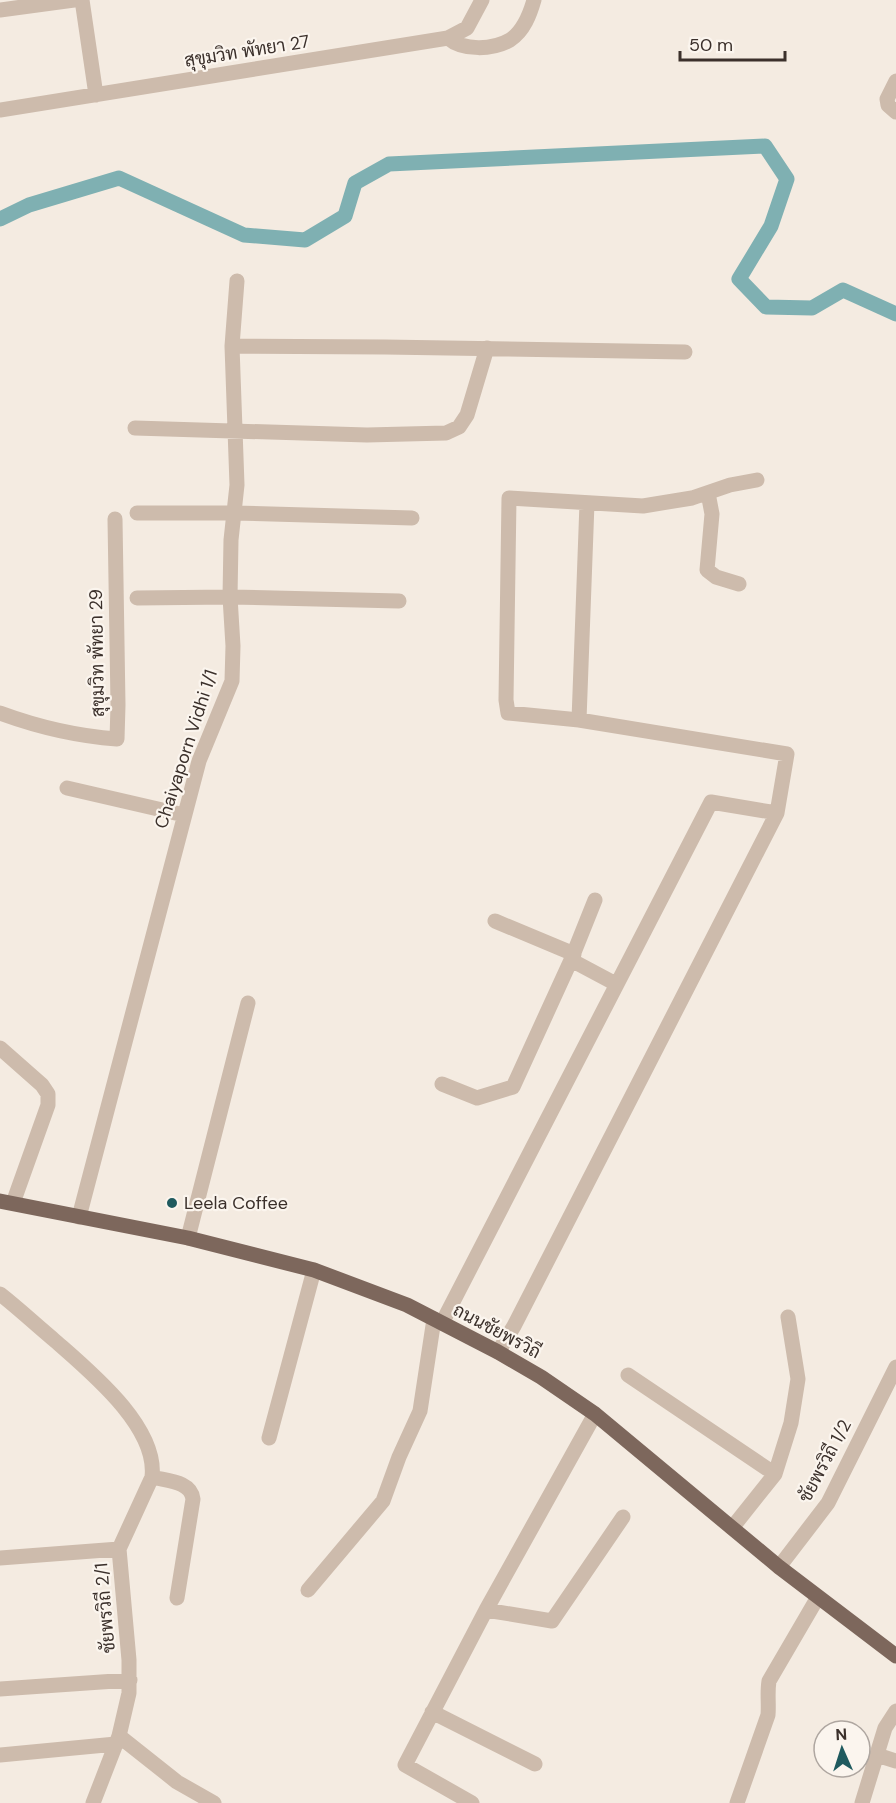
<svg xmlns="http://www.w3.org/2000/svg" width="896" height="1803" viewBox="0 0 896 1803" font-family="'DM Sans',Sarabun,sans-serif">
<rect width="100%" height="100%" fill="#f4ebe1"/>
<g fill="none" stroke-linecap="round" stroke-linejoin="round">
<path stroke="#7fb0b2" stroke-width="15" d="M0,219L29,205L119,178L244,235L305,240L345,216L355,183L389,164L765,146L787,179L771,226L739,279L766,307L812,308L843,290L896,314"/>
<path stroke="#cdbbac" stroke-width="15" d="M82,0L96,95
M0,10L74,0
M448,38C463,51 493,50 510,40C524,31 530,14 534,0
M896,81L887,99L888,105L896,112
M0,110L448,38L467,28L482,0
M232,346L385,347L685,352
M135,428L367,435L446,433L459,427L467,415L487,348
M708,493L712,514L707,570L716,577L739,584
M137,513H234L412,518
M137,598L230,597L399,601
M0,713C38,727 76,736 117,739L118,705L115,519
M579,720L587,503
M67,788L184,815
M495,921L574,954
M571,960L616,984
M0,1048L42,1085L48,1094V1105L13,1203
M442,1084L477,1098L513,1087L571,960L595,900
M79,1217L199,761L232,681L233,646L230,597L231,540L237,485L232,346L237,281
M188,1238L248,1003
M0,1294C18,1308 35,1324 53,1339C88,1370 158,1426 152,1477L119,1549L129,1660V1693L119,1736L93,1803
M442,1323L711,802L777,813
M498,1352L514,1326L777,813L787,754L579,720L508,713L506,700L509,498L643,506L692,498L730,485L757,480
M628,1375L775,1474
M269,1438L314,1270
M152,1477C167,1481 191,1481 193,1499L177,1598
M732,1528L775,1474L791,1423L798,1379L788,1317
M0,1558L119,1549
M779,1567L828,1503L896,1367
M308,1590L383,1501L399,1457L420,1411L434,1319
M486,1610L552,1621L623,1517
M0,1689L130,1680
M432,1712L535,1764
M119,1736L177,1782L214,1803
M0,1755L116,1744
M877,1755L896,1761
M472,1803L405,1765L486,1610L595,1414
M737,1803L768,1715C769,1703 767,1693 769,1681L818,1597
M862,1803L885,1728L896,1711"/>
<path stroke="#7d675c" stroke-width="15" d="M0,1201L188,1238L314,1270L407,1305L498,1352L541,1377L595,1414L779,1567L896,1656"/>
</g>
<circle fill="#1f5a5e" stroke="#fbf5ee" stroke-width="2" cx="172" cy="1203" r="6"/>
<g text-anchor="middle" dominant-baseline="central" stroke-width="4.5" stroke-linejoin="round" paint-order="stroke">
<g font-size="18" fill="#3b302b" stroke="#fbf5ee">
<text transform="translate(247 51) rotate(-9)">สุขุมวิท พัทยา 27</text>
<text transform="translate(97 653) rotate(-91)">สุขุมวิท พัทยา 29</text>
<text transform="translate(186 749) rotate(-72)">Chaiyaporn Vidhi 1/1</text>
<text transform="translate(497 1331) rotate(28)">ถนนชัยพรวิถี</text>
<text transform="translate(825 1461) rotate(-62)">ชัยพรวิถี 1/2</text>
<text transform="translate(105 1608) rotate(-95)">ชัยพรวิถี 2/1</text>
</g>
<g font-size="18" fill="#3b302b" stroke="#fbf5ee" text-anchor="start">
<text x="184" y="1203">Leela Coffee</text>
</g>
</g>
<g transform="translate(842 1749) rotate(357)"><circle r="28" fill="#fbf5ee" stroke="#aea6a0" stroke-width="1.5"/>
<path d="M0-4.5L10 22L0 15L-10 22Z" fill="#1f5a5e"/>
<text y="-9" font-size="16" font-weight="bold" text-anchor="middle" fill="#3b302b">N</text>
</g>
<path d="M680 51v9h105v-9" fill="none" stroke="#3b302b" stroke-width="3"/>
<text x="689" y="51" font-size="18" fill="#3b302b" stroke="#fbf5ee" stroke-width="4.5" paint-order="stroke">50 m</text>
</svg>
